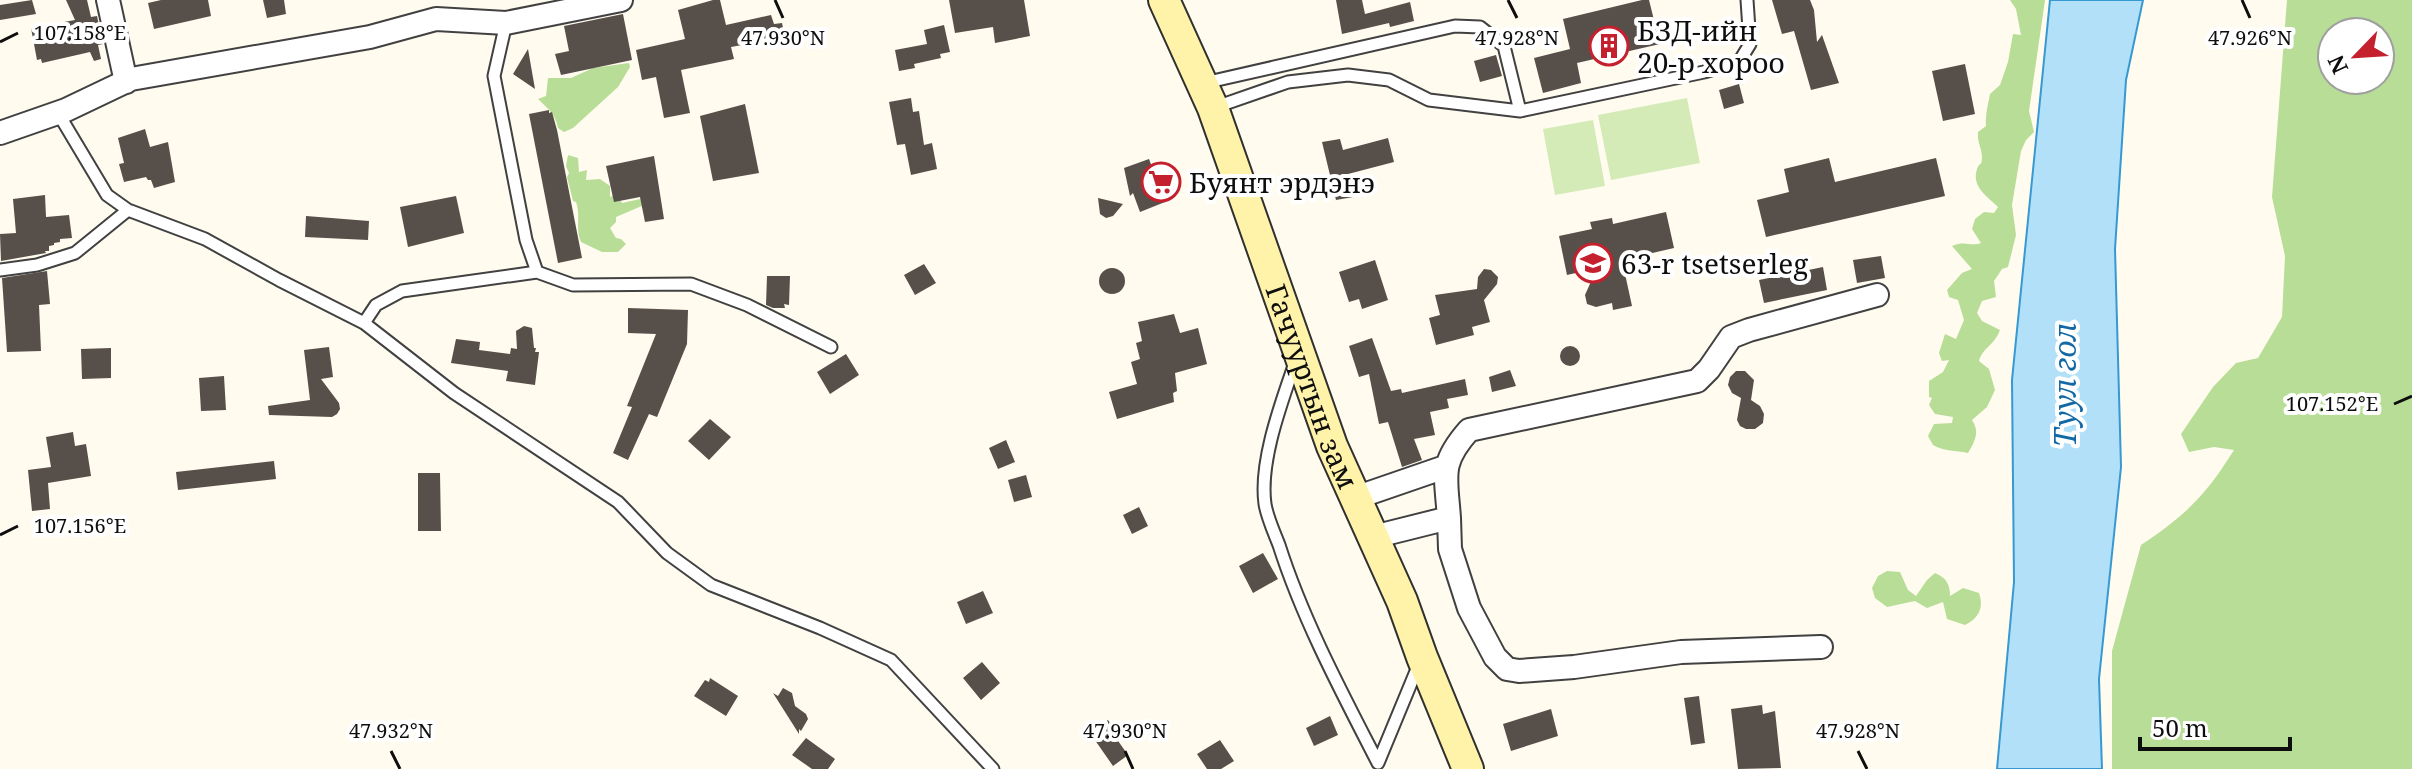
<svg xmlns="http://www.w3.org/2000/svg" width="2412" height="769" viewBox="0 0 2412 769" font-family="'Noto Serif',serif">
<rect width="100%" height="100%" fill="#fffbef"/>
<path fill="#d4ebb7" d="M1687,98L1700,163L1611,180L1598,115Z
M1593,120L1605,186L1555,195L1543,129Z"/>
<path fill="#b8dd96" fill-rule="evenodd" d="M2010,0H2045L2029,111L2034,132L2026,140L2021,151L2012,205L2016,235L2008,267L2002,269L1994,281L1996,297L1982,301L1977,313L1982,321L2000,330C1994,346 1983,347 1979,361L1989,369L1995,390L1987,407L1972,420C1980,432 1975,441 1968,453C1955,450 1945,452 1933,445L1928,436L1934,424L1952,423L1953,417L1935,414L1929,405L1932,398L1929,397V381L1943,372L1949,360L1942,361L1939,353L1945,334L1956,339L1964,320L1958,300L1949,297L1947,290L1962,273L1972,269L1952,246C1966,240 1970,247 1981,243L1972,229L1975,219L1984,212L1994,213L1998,207C1988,197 1971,187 1977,169C1981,160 1981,168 1982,158C1982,148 1977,143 1978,132L1986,126C1985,115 1988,105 1990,94L2000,85L2008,62L2013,34L2021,35L2016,9Z
M2287,0H2412V769H2112V651L2141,545C2185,516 2206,495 2234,450L2214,447L2189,452L2181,434L2213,387L2236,363L2258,358L2282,317L2285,256L2272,197ZM2332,32H2380V80H2332Z
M629,63L630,67L618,87L573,128L564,132L558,128C555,113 548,109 538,99L546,96L548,78H571L593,68Z
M568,155L578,158L579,172L587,170L586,180L600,179L610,186V197L617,193L622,203L645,198L644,205L616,217V222L610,228L616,238L621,239L626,244L618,252H602L581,242C575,230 581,215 576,202L573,201L567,177L569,173L566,166Z
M1887,571L1900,572L1908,590L1916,596L1927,580L1935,573C1947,578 1950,585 1950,596L1963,588L1979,593C1984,608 1979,618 1965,625L1947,619L1943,602L1927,608L1915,601L1887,607L1875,598L1872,588L1878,576Z"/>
<path fill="#b2e0f8" stroke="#3699d2" stroke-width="2" d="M2050,0H2143L2126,80L2115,249L2121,467L2099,679L2102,769H1997L2014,582L2012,380Z"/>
<path fill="#574f4a" d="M32,0L36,14L0,20V5Z
M66,0H87L91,17L97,16L103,44L98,45L101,59L94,61L90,52L42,63L41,59L37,60L31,28L75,20Z
M161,0H208L211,16L154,29L148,3Z
M263,0H284L286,14L267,18Z
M713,0H720L726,25L771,15L774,24L782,23L785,37L731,47L734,59L681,70L690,113L664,118L656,77L642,80L636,50L685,39L678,10Z
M949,0H1024L1030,36L995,43L993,27L955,33Z
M1336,0H1362L1365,14L1410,2L1414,21L1390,27L1389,23L1342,34Z
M1642,0H1649L1660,44L1577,63L1581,83L1543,93L1534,58L1570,49L1563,19Z
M1772,0H1810L1814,10L1817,42L1822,35L1839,83L1811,90L1794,31L1782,34Z
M623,14L632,60L561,75L555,54L569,51L564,26Z
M944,25L950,52L940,54L941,58L914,64L915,68L899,71L895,50L927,44L924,30Z
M528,49L535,89L513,74Z
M1496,55L1502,76L1480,82L1474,61Z
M1965,64L1975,114L1943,121L1932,71Z
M1739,84L1744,103L1724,109L1719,90Z
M911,98L913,112L919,111L924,145L932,143L937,169L911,175L905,144L897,145L889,102Z
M745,104L759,173L713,181L700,116Z
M549,110V113L552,112L557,130L582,258L558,263L529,114Z
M145,129L150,147L168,142L175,182L154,188L151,180H148L146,177L124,182L119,164L124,163L118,138Z
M1388,138L1394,162L1348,174L1353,197L1336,200L1322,142L1340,139L1343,150Z
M654,156L664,219L645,222L640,197L614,202L606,166Z
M1829,158L1835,182L1936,158L1945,196L1766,237L1757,200L1789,192L1784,169Z
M1149,159L1165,202L1140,212L1133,193L1130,196L1124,168Z
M45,195L46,217L69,215L72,238L60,239V242L54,243V245L49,246V251H45L46,253L1,261L0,234L16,233L13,199Z
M456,196L464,233L408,247L400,207Z
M1098,198L1123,204L1113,216L1106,218L1100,214Z
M1666,212L1674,248L1622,260L1632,306L1613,310L1612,303L1596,307L1587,304L1585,295L1597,268L1567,275L1559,236L1592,229L1590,222L1612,218L1613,224Z
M306,216L369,221L368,240L305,237Z
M1881,256L1885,278L1857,283L1853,260Z
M1375,260L1388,300L1362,309L1359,299L1349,302L1339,272Z
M924,264L936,283L915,295L904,275Z
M1823,267L1827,290L1764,303L1759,280Z
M1099 281a13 13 0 1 1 26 0a13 13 0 1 1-26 0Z
M1484,269L1491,270L1498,277L1497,284L1484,300L1490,322L1472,327L1474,335L1436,345L1429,318L1440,315L1435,295L1477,289L1478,277Z
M47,271L50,304L39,305L41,351L7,352L2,278Z
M767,276H790L789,305L784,304L785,308H773L766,305Z
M628,308L688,310L687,344L657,417L649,414L628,460L613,453L632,407L627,406L656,334L628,333Z
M1174,314L1180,333L1198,328L1207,364L1175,373L1177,391L1173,393L1174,402L1117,419L1109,392L1137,384L1131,362L1140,359L1136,343L1142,341L1138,322Z
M524,326L532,328L534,348H536L535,352H539L535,385L506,381L508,371L451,363L456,339L480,342L479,350L510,354L511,348L517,349L516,331Z
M1372,338L1391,391L1401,389L1402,393L1465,379L1468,395L1447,399L1449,408L1430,412L1435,435L1414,439L1422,460L1402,467L1388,422L1379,424L1369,374L1359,377L1349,346Z
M1560 356a10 10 0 1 1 20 0a10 10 0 1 1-20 0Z
M329,347L333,377L321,379L339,403L340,409L337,414L332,417L269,415L268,406L310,400L304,350Z
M111,348V378L82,379L81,349Z
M846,354L859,375L830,394L817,372Z
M1510,370L1516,386L1492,392L1489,377Z
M1736,371H1745L1754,380L1751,400L1760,406L1764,414L1763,423L1755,429H1746L1740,426L1737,420L1741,398L1732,393L1728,385L1730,377Z
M224,376L226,410L201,411L199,378Z
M710,419L731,437L709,460L688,441Z
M73,432L75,446L86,444L91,476L48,483L50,509L32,511L28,470L51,467L46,437Z
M1006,440L1015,462L998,469L989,448Z
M274,461L276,479L178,490L176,472Z
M418,473H440L441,531H418Z
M1026,475L1032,497L1014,502L1008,480Z
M1139,507L1148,526L1132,534L1123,515Z
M1263,553L1278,579L1253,593L1239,566Z
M983,591L993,613L966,624L957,602Z
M982,662L1000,683L981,700L963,678Z
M710,678L738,696L726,716L694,696L705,680L709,682Z
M783,688L792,693L795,706L806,714L808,719L801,731L799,729V734L773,693L778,696Z
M1699,696L1705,743L1691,745L1684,698Z
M1762,705L1763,714L1775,711L1781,768L1738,769L1731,709Z
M1551,709L1558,736L1511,751L1503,724Z
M1330,716L1338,735L1314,746L1306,728Z
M1108,720L1110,723L1112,722L1121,735L1116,738L1128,755L1113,766L1090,733Z
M806,738L835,759L828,769H812L792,755Z
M1220,740L1234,761L1221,769H1207L1197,754Z"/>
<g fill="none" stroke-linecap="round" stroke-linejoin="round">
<defs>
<path id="lane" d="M506,23L494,76L526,240L537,272L573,285L691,284L747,305L831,347
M1204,83L1455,26L1480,27L1504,46L1520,111
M1213,108L1288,82L1348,75L1389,80L1429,100L1520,111L1704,72L1739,62L1750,44L1747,0
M58,113L107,195L128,210L205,239L279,280L364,323L454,393L618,502L667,553L711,585L820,628L891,660L993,769
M0,270L37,265L75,253L128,210
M364,323L376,305L402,291L537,272
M1296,360C1282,401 1259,461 1265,504C1267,517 1274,532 1279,545C1303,620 1342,693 1378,763L1419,664"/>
<path id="street" d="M108,0L126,82
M0,133L66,110L131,79L370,37L436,19L506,23L621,0
M1355,498L1445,467
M1449,518C1446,475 1439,464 1469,430L1697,381L1709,369L1731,337L1749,330L1877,295
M1373,537L1449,518L1450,549L1469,608L1495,657L1507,669L1519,671L1574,667L1681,652L1821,647"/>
<g id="secondary">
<path id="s1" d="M1164,0L1213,108L1332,446L1402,601L1422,657L1468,769"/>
</g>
</defs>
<use href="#lane" stroke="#414141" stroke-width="15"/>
<use href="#street" stroke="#414141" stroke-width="26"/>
<use href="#secondary" stroke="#303030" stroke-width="34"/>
<use href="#lane" stroke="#fff" stroke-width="11"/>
<use href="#street" stroke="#fff" stroke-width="22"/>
<use href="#secondary" stroke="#fff3aa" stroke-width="30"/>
</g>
<path fill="none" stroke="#0e0e0e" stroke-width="3" d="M775,0L783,18M1508,0L1517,18M2242,0L2250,18M0,42L18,33M2394,404L2412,396M0,535L18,526M391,751L400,769M1125,751L1133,769M1858,751L1867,769"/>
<defs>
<symbol id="building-ring" viewBox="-11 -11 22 22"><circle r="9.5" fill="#fff" stroke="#c4202d" stroke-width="1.5"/><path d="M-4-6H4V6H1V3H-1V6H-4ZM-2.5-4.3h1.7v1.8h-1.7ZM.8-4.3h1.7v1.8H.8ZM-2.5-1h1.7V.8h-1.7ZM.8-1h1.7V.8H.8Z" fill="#c4202d"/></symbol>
<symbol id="supermarket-ring" viewBox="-11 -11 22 22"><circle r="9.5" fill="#fff" stroke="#c4202d" stroke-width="1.5"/><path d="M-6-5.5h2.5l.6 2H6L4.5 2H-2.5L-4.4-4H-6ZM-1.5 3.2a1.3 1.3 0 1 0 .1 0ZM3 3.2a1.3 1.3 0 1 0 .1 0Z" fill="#c4202d"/></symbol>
<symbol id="school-ring" viewBox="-11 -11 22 22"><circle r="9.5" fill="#fff" stroke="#c4202d" stroke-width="1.5"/><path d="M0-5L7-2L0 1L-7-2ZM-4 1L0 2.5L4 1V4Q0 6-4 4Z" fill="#c4202d"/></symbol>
</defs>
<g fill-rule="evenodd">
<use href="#building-ring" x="1587" y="24" width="44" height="44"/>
<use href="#supermarket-ring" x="1139" y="160" width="44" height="44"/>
<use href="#school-ring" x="1571" y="241" width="44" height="44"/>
</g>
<g text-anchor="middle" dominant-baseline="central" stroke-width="8" stroke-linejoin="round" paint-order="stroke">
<g font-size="28" fill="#0e0e0e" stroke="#fff" text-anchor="start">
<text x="1637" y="30">БЗД-ийн<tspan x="1637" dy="32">20-р хороо</tspan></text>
<text x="1189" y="182">Буянт эрдэнэ</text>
<text x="1621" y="263">63-r tsetserleg</text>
</g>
<g font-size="28" fill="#0e0e0e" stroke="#fff">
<text stroke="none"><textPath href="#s1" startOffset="414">Гачууртын зам</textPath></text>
</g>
<g font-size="30" font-style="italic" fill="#1269a5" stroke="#fff">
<text transform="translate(2064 385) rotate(-90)">Туул гол</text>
</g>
</g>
<g font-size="20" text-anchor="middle" fill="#0e0e0e" stroke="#fff" stroke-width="8" stroke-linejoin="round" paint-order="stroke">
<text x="80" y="40">107.158°E</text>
<text x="2250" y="45">47.926°N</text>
<text x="783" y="45">47.930°N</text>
<text x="1517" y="45">47.928°N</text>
<text x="2332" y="411">107.152°E</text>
<text x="80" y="533">107.156°E</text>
<text x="391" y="738">47.932°N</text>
<text x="1125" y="738">47.930°N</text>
<text x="1858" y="738">47.928°N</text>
</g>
<g transform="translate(2356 56) rotate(245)"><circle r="38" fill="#ffffff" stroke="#9f9f9f" stroke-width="2"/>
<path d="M0-6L14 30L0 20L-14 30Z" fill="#c4202d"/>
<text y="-12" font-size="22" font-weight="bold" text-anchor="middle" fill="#0e0e0e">N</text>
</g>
<path d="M2140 737v12h150v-12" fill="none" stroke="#0e0e0e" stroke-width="4"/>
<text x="2152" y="737" font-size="24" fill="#0e0e0e" stroke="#ffffff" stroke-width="6" paint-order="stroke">50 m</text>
</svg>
